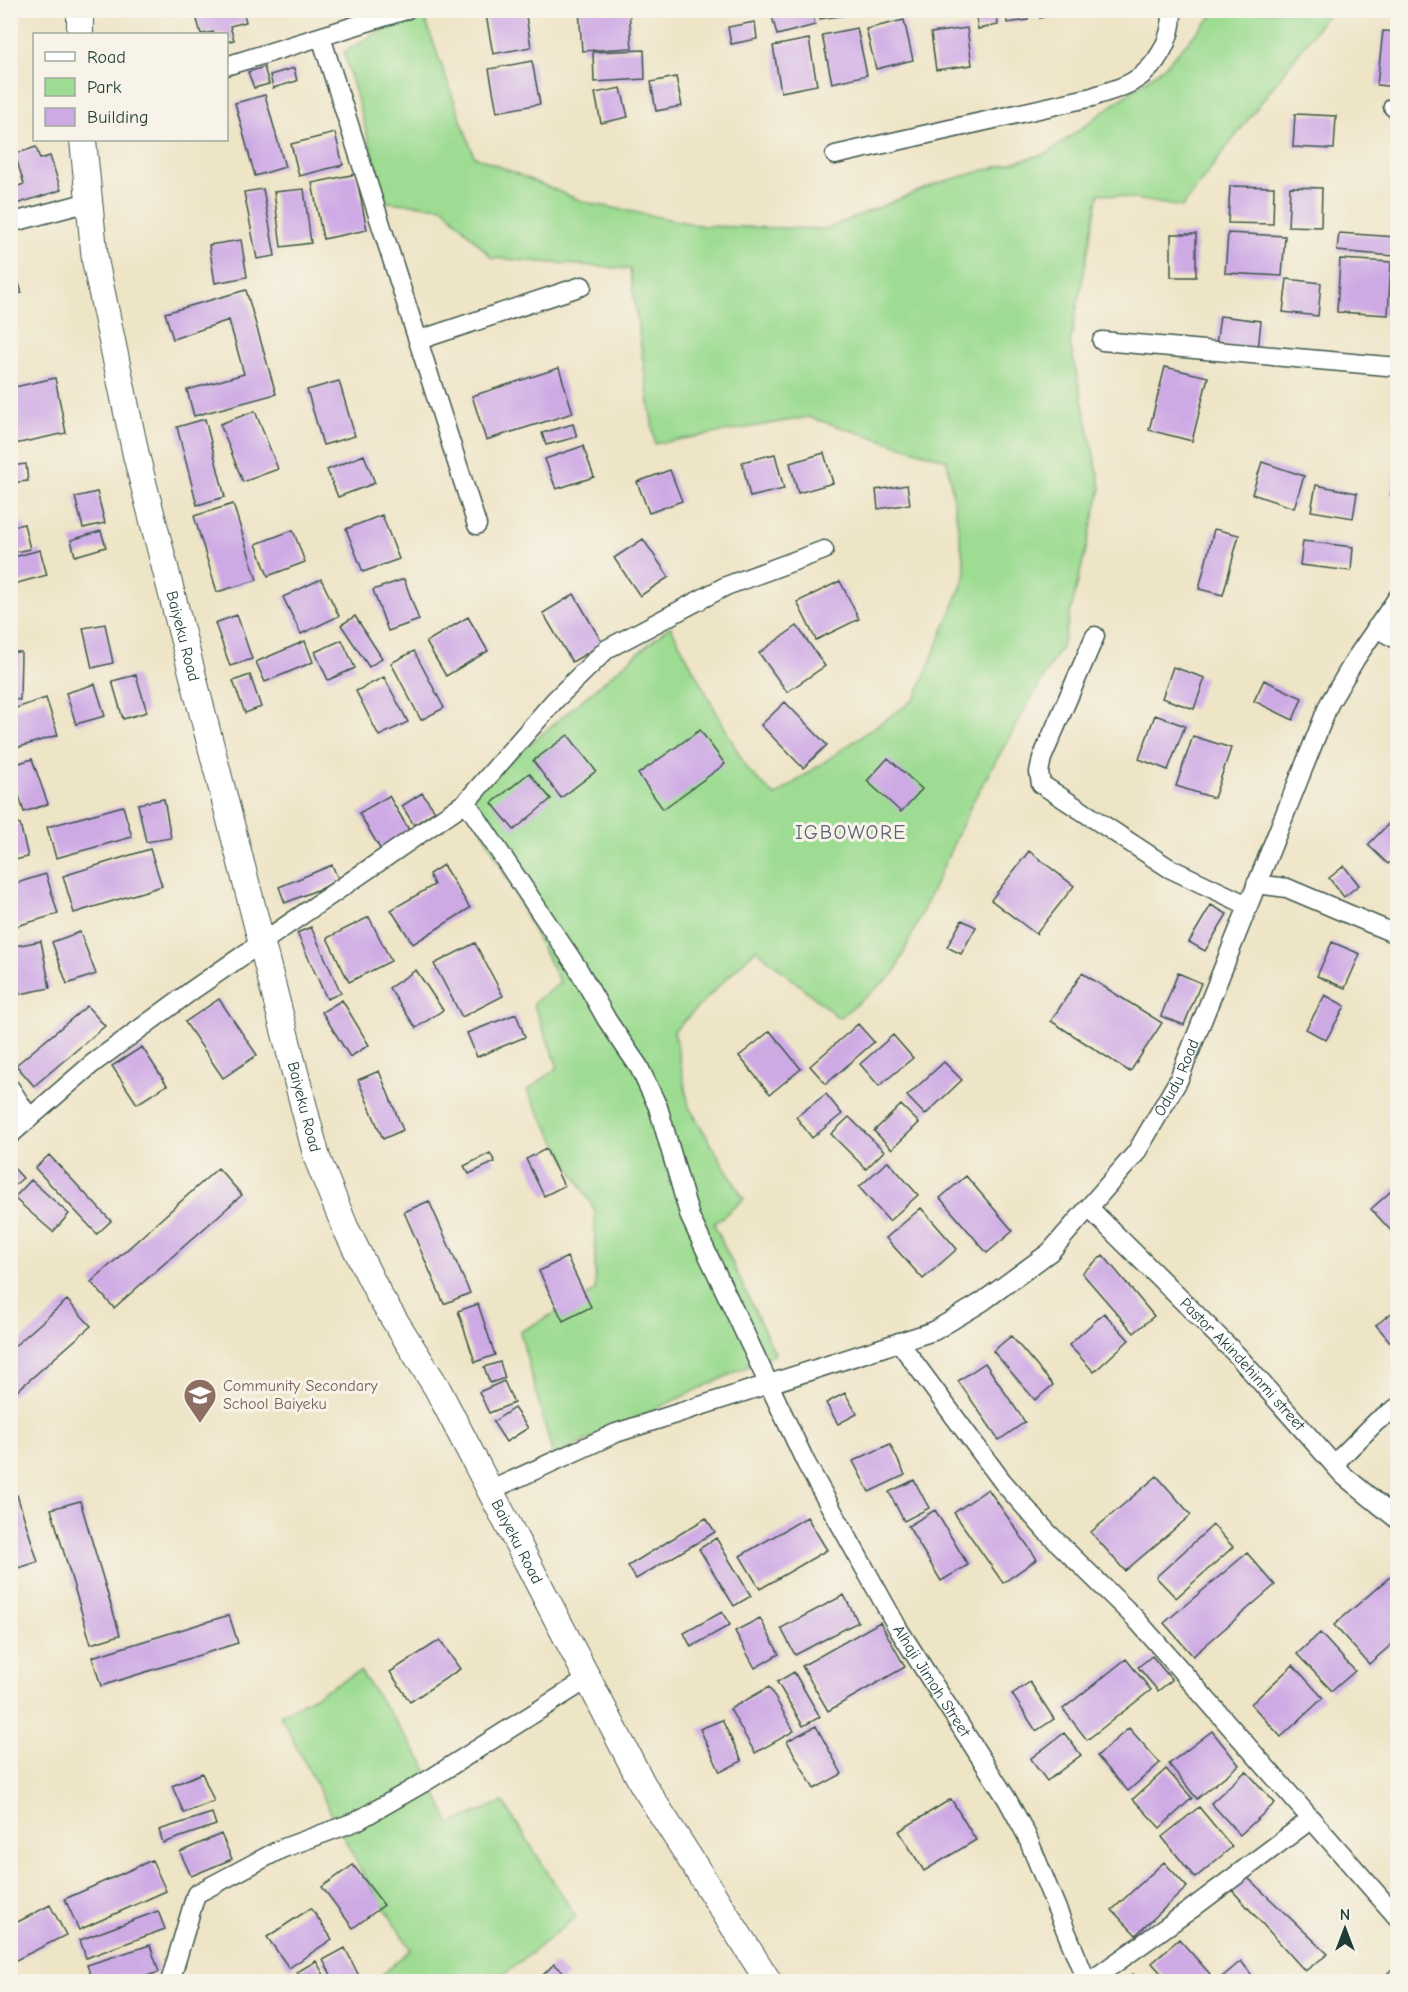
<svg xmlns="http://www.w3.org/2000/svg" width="1408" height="1992" viewBox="0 0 1408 1992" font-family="'Comic Neue',sans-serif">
<rect width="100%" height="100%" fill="#f7f3e8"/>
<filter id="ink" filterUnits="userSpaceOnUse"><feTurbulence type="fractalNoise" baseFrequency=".0167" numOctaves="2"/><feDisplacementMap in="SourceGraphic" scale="12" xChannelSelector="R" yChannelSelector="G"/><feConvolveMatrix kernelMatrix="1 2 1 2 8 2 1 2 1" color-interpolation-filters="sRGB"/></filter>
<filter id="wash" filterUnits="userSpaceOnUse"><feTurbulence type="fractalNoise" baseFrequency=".008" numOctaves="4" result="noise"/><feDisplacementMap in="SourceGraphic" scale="24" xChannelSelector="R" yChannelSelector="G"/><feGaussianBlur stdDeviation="1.35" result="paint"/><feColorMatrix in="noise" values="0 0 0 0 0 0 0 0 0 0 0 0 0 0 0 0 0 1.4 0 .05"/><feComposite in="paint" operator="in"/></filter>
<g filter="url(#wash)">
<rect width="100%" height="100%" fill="#eee4c6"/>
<path fill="#9ddc92" stroke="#5e8c63" stroke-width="1.5" d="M414,11H422L474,156L584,202L703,226L826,229L938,183L1048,153L1164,67L1217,11H1330L1182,207L1099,193L1070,344L1101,488L1063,643L973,801L894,974L839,1018L756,949L674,1031L689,1107L744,1199L714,1224L775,1354L553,1456L520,1332L595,1291V1211L527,1091L558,1067L533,1003L560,983L466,798L670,626L747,769L775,796L915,699L966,575L947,460L808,417L655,444L630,269L492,258L443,207L386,202L344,52Z
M360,1671L423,1762L450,1824L503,1802L576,1917L496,1981H375L411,1949L364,1876L280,1715Z"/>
<g id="blocks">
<path fill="#ceaae5" d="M217,10H243L246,22L230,26L234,40L226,42V34H214L213,32L201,34L196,16Z
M514,10H525L531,47L493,54L486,15Z
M579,10H629L632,48L582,51Z
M792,10H812L815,25L777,35L772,16Z
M818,10H867V12L820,19Z
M975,10H996L998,25L978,29Z
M1006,10H1027L1028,20L1007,23Z
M1038,10H1065V11L1040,18Z
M904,20L913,60L876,69L866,29Z
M755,22L757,39L731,44L728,27Z
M857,28L867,75L832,83L822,35Z
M967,28L972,65L936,70L931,33Z
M1383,31L1398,32V87L1377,85Z
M809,39L817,85L781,92L773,46Z
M644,50L645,79L594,82L593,52Z
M532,61L540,104L497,112L489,69Z
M264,67L269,84L254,88L248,72Z
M294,68L297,81L273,88L270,75Z
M676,77L682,106L656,111L651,82Z
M621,88L628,117L601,123L595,93Z
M265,95L285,167L255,176L235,103Z
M1295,114L1336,116L1334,149L1293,147Z
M335,133L343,165L299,176L291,144Z
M36,147L40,159L50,156L61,190L10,206V189L24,184L15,154Z
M356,174L367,230L323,239L312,183Z
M1230,186L1274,187L1273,224L1228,223Z
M1290,187L1322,188L1321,227L1288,226Z
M263,189L275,256L257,259L244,192Z
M304,189L311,243L281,247L274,192Z
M1228,233L1285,236L1282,276L1225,273Z
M1339,233L1396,237L1394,256L1337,251Z
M1171,234H1196V277H1171Z
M241,240L247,277L215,283L209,245Z
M10,256L22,293L10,296Z
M1340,259L1391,262L1388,315L1337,312Z
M1287,279L1321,283L1318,316L1283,312Z
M246,290L276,394L194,416L187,390L244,374L229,320L173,339L165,313Z
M1220,316L1261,321L1258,350L1216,345Z
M1165,367L1208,377L1192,441L1149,430Z
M559,368L573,413L486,440L472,396Z
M55,378L66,433L10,445V388Z
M339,381L355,436L323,445L307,390Z
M255,411L278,469L243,482L220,424Z
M205,419L225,497L197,505L177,427Z
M573,424L577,437L546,445L542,433Z
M583,446L594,477L556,489L545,459Z
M824,453L833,483L798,493L790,463Z
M775,454L784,489L750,497L742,462Z
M364,455L375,483L338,497L327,470Z
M1262,462L1304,476L1294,508L1252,494Z
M26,464L28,481L10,483V466Z
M1396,465H1398V496L1391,495Z
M670,470L682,501L649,513L637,482Z
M907,485L910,504L878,509L876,490Z
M1316,485L1357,493L1353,518L1311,511Z
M97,492L105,523L83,528L75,497Z
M233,504L257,580L217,592L194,516Z
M382,515L399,559L363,572L346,529Z
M24,524L30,549L10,553V527Z
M1214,529L1239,535L1223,595L1199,589Z
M293,530L305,562L268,576L256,544Z
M101,531L106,547L75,556L71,540Z
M643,539L669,577L640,596L614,558Z
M1303,541L1353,547L1351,571L1300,565Z
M40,550L47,575L10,585V558Z
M321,579L339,616L301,634L283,597Z
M404,579L419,620L388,631L373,590Z
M840,581L859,619L816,640L797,602Z
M574,594L603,644L572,662L543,613Z
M237,615L252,659L230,666L215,623Z
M355,616L382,658L369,667L341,625Z
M468,617L488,651L446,676L426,642Z
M105,624L113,663L92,668L83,628Z
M797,626L825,666L787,692L759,653Z
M342,640L355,668L328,680L315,652Z
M305,641L313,662L265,682L256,662Z
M414,651L444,708L421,720L391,663Z
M10,652H21L20,700L10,699Z
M1173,667L1205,678L1194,709L1162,698Z
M136,675L147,712L123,719L112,681Z
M250,675L261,707L245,713L233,681Z
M384,677L408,722L379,736L356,691Z
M1264,680L1302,698L1293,720L1254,701Z
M95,684L105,716L76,724L66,693Z
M46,698L58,735L10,750V710Z
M785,702L827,745L803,768L761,725Z
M1155,715L1185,726L1168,770L1139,759Z
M700,730L725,764L663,809L638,774Z
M568,735L596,771L561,798L533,761Z
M1193,736L1231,748L1214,798L1176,786Z
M888,758L922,789L901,812L867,781Z
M32,759L48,804L24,812L10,766Z
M529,773L551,799L514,830L492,803Z
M422,793L435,811L414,825L402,806Z
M389,796L412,835L382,852L359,813Z
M164,799L171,838L146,842L138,804Z
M123,806L132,837L56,858L47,827Z
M1398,814V854L1388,864L1368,845Z
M20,824L28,857L10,861V826Z
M150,849L162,886L74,913L63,876Z
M1029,851L1074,886L1036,934L991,900Z
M332,865L339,881L285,903L279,887Z
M443,865L470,908L413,944L391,910L434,885L429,874Z
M1344,866L1359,885L1344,897L1329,878Z
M46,874L58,914L10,928V885Z
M1211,905L1227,914L1205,951L1189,942Z
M369,917L391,961L349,982L327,938Z
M962,920L976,927L961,954L947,947Z
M311,927L341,993L327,999L297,933Z
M80,932L96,974L67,984L52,942Z
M41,941L50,988L10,996V947Z
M1332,942L1360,954L1345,988L1317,976Z
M475,943L503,996L462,1017L434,964Z
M416,970L443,1010L416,1028L389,988Z
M1082,973L1162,1023L1130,1072L1051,1021Z
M1178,973L1201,983L1184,1025L1161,1016Z
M1325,995L1345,1006L1326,1040L1306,1029Z
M219,999L257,1055L223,1078L185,1022Z
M342,1000L369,1045L350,1057L322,1012Z
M87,1006L105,1026L34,1086L16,1065Z
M516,1014L525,1037L477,1057L467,1033Z
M858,1024L874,1042L826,1084L810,1066Z
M770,1031L801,1069L770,1094L739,1056Z
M893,1035L913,1058L879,1086L860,1064Z
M142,1047L167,1085L137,1104L112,1066Z
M944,1062L962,1080L925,1115L907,1096Z
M379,1071L403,1130L383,1139L358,1080Z
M826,1094L842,1114L812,1138L796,1117Z
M901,1105L919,1123L892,1149L874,1131Z
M849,1117L884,1151L866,1169L831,1134Z
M546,1149L564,1186L544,1196L526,1159Z
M490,1153L495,1162L469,1174L464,1166Z
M49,1155L111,1221L97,1234L35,1168Z
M888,1161L918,1195L889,1221L859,1187Z
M10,1164L23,1178L10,1189Z
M218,1168L242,1195L114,1308L91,1282Z
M966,1176L1013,1231L987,1253L940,1198Z
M31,1180L69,1214L53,1232L14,1198Z
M1398,1185V1235L1396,1236L1371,1209Z
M429,1201L470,1293L444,1304L404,1212Z
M921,1208L957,1249L923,1279L886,1238Z
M1103,1255L1154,1316L1134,1333L1082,1273Z
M567,1257L591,1307L563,1321L539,1271Z
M67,1300L91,1326L10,1397V1350Z
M478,1304L495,1355L475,1362L458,1311Z
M1398,1308V1351L1376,1325Z
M1104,1313L1129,1340L1094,1372L1069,1345Z
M1011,1336L1053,1385L1035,1400L993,1351Z
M500,1362L505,1378L490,1383L484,1367Z
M985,1363L1025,1422L999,1440L958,1381Z
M504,1381L514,1403L489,1413L479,1392Z
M845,1393L857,1414L838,1424L826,1403Z
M514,1408L528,1428L506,1442L493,1422Z
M890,1444L905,1475L869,1492L853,1461Z
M1157,1476L1191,1515L1125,1571L1091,1532Z
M914,1480L929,1508L904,1521L889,1492Z
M988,1489L1037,1559L1003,1583L954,1513Z
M17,1495L38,1562L18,1568L10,1544V1497Z
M80,1501L120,1635L91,1644L51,1509Z
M935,1510L968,1565L941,1581L908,1526Z
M807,1517L827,1550L760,1589L740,1556Z
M706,1518L715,1532L636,1579L628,1566Z
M1213,1525L1233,1547L1176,1598L1156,1577Z
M716,1538L751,1596L734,1606L699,1549Z
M1247,1553L1275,1585L1193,1656L1164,1623Z
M1398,1570V1639L1369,1664L1334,1625Z
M844,1595L858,1622L795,1655L781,1628Z
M722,1612L730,1625L691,1647L684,1633Z
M229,1615L238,1643L101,1686L92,1657Z
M760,1618L779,1654L755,1668L735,1631Z
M880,1622L905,1667L828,1711L802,1666Z
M1320,1633L1355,1671L1332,1691L1297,1654Z
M440,1640L460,1669L410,1702L390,1672Z
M1152,1656L1172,1680L1158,1691L1138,1667Z
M1126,1659L1151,1690L1087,1740L1063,1709Z
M1293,1665L1323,1698L1281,1737L1251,1704Z
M794,1672L820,1717L803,1726L777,1682Z
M1030,1682L1054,1719L1036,1731L1012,1694Z
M769,1687L794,1731L755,1753L730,1709Z
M722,1720L742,1761L720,1772L700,1729Z
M816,1726L842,1774L814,1789L787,1741Z
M1129,1728L1160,1763L1128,1791L1097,1756Z
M1212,1731L1239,1765L1197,1799L1169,1764Z
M1064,1733L1081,1755L1047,1781L1030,1759Z
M1166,1769L1192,1798L1160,1828L1133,1799Z
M1246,1771L1275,1803L1240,1835L1211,1803Z
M202,1773L214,1801L184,1813L172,1786Z
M951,1799L976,1840L924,1871L899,1831Z
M1199,1807L1232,1847L1195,1878L1162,1837Z
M212,1813L216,1825L163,1843L159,1830Z
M221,1834L232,1859L191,1876L180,1852Z
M152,1860L166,1891L79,1930L65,1899Z
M1164,1862L1187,1887L1136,1935L1112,1910Z
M353,1865L384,1905L353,1928L322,1887Z
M1247,1877L1328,1954L1305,1971L1231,1889Z
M50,1905L66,1935L10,1963V1926Z
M311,1908L332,1939L289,1968L267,1937Z
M158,1911L165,1929L86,1958L80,1940Z
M1179,1939L1210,1974L1201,1982H1169L1152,1963Z
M150,1945L159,1972L129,1982H93L87,1965Z
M345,1948L362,1982H335L323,1960Z
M316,1961L328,1982H303L297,1972Z
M1241,1961L1257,1982H1216Z
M1398,1963V1982H1379Z
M554,1964L567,1975L561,1982H547L542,1976Z
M1133,1974L1138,1982H1122Z"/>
</g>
</g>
<g filter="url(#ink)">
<use href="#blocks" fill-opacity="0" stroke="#3e564a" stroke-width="1.5"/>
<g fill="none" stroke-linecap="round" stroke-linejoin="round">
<defs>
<g id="minor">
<path d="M321,37L477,525"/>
<path d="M226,66L406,10"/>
<path d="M1393,107H1398"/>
<path d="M835,155L1092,97C1105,92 1120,89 1132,82C1157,68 1173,38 1172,10"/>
<path d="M10,223L89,202"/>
<path d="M419,340L582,286"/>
<path d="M1102,341L1398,367"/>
<path d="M1376,628L1398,640"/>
<path d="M1095,636L1042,758L1039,772L1041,784L1169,868L1247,905"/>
<path id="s1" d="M466,802L577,967L607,1020L639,1067L658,1107L690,1217L806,1463L899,1630L1007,1799L1026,1834L1087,1982"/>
<path d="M1256,884L1287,888L1398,935"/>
<path d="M10,1088L29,1117"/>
<path d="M10,1135L92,1064L194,989L466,802L555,700L607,649L726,586L824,550"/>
<path id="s2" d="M1089,1208L1236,1354L1343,1475L1398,1520"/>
<path d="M899,1342L1002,1481L1047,1532L1135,1618L1398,1918"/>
<path d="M1334,1464L1377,1421L1398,1407"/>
<path id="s3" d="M489,1491L616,1433L934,1331L982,1302L1050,1252L1136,1153L1178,1081L1329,704L1356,658L1398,597"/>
<path d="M170,1982L196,1894L281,1849L357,1821L430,1779L588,1679"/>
<path d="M1089,1982L1190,1910L1310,1820"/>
</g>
<g id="secondary">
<path d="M80,10V34"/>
<path id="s4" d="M83,140L95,260L136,455L317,1158L345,1227L380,1297L437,1388L643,1785L769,1982"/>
</g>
</defs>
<use href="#minor" stroke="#3e564a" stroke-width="21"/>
<use href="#secondary" stroke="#3e564a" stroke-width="28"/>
<use href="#minor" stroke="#fff" stroke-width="18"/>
<use href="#secondary" stroke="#fff" stroke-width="26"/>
</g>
</g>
<defs>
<symbol id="school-pin" viewBox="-11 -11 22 30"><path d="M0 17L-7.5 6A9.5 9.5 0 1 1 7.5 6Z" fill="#8d6e63" stroke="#f7f3e8"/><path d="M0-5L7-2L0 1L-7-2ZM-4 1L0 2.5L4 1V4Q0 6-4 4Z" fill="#fff"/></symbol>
</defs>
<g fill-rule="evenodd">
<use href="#school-pin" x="181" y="1376" width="38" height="52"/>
</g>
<g text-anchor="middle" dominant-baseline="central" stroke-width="6" stroke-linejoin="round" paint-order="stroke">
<g font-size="16" fill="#1f3d34" stroke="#f7f3e8">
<text stroke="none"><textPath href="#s4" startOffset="507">Baiyeku Road</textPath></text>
<text stroke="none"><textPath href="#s3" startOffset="831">Odudu Road</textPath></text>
<text stroke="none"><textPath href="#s4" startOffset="993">Baiyeku Road</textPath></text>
<text stroke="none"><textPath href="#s2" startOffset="219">Pastor Akindehinmi street</textPath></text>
<text stroke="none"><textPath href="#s4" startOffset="1479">Baiyeku Road</textPath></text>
<text stroke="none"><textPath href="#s1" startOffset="999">Alhaji Jimoh Street</textPath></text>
</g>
<g font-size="16" fill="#785e54" stroke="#f7f3e8" text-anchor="start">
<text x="223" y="1386">Community Secondary<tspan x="223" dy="18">School Baiyeku</tspan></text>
</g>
<g font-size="20" letter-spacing="1.5" fill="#5c6372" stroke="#f7f3e8">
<text x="851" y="832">IGBOWORE</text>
</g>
</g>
<rect width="1408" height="1992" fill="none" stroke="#f7f3e8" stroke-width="36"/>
<rect x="33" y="33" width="195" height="108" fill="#f7f3e8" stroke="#a1aaa0" stroke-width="1.5"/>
<rect x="45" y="52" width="30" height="9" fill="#ffffff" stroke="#a1aaa0" stroke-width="1.5"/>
<text x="87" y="63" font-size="18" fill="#1f3d34">Road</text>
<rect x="45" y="78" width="30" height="18" fill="#9ddc92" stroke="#a1aaa0" stroke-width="1.5"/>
<text x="87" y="93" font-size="18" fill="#1f3d34">Park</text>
<rect x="45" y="108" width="30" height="18" fill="#ceaae5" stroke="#a1aaa0" stroke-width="1.5"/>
<text x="87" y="123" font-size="18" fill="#1f3d34">Building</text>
<g transform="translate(1345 1929)" stroke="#f7f3e8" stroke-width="4.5" paint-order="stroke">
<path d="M0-4.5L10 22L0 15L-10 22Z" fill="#1f3d34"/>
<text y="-9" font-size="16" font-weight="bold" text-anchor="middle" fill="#1f3d34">N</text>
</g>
</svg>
